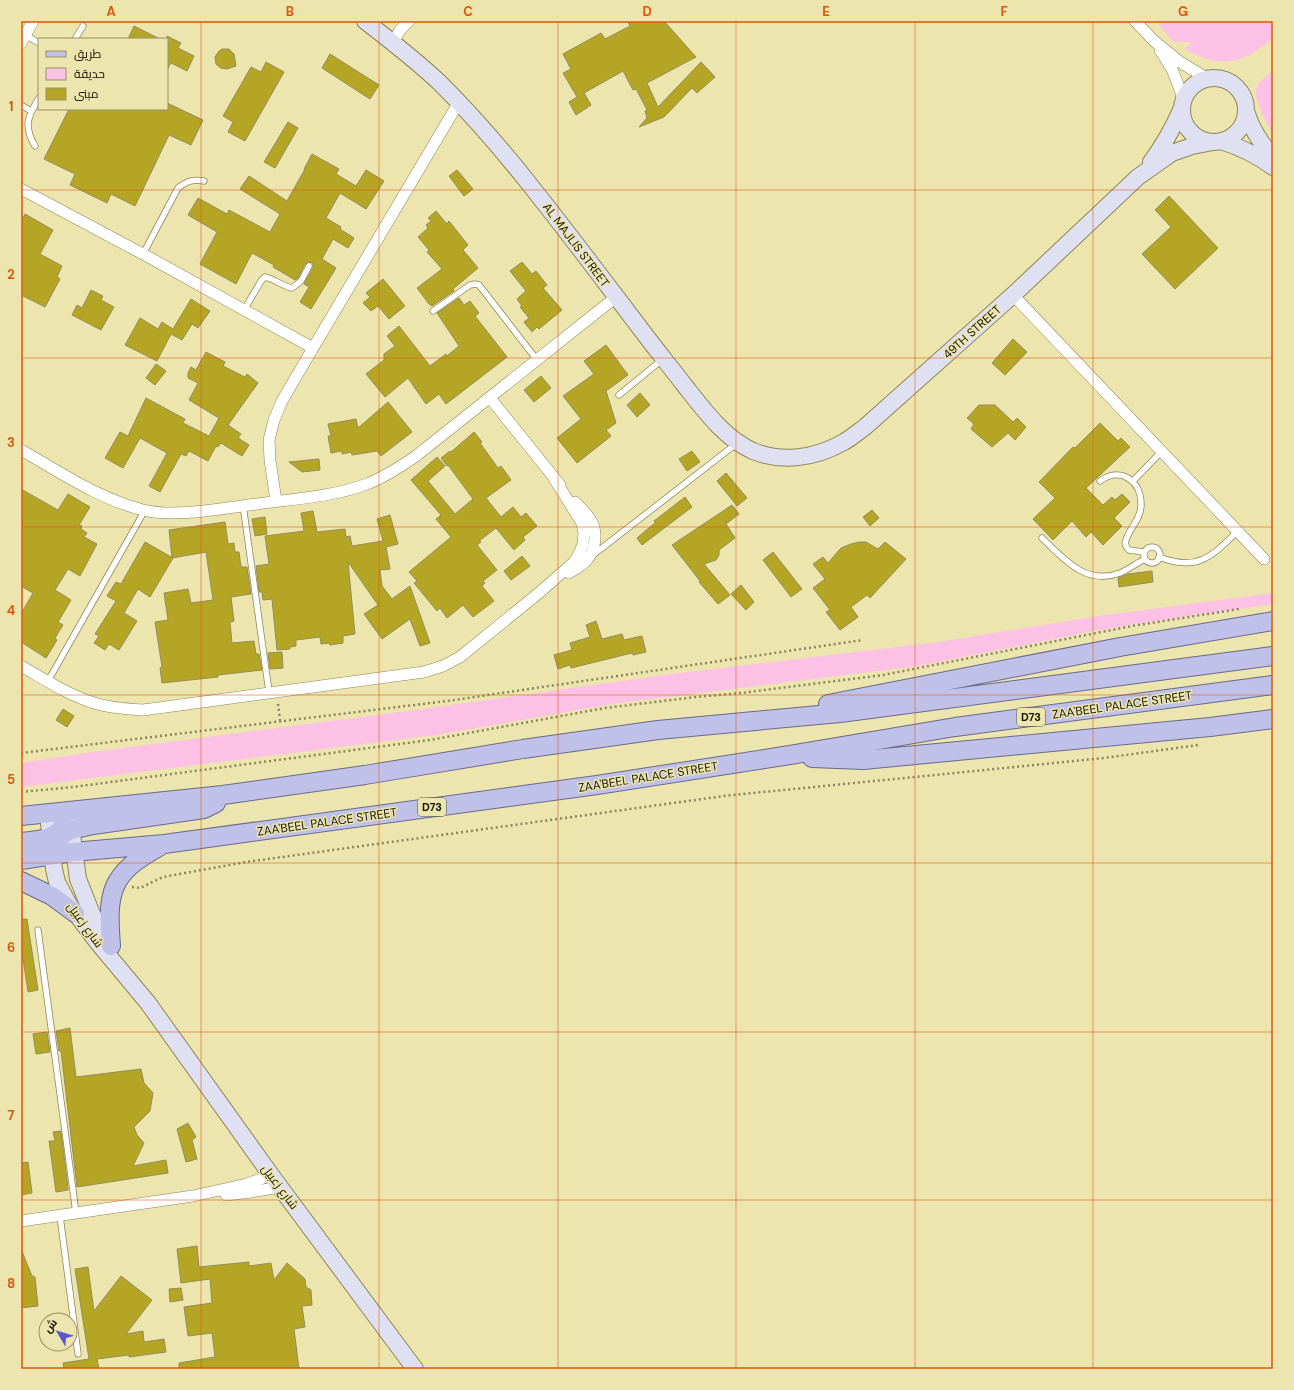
<svg xmlns="http://www.w3.org/2000/svg" width="1294" height="1390" viewBox="0 0 1294 1390" font-family="'DM Sans',Cairo,sans-serif">
<rect width="100%" height="100%" fill="#ece5ae"/>
<path fill="#fcc1e5" d="M1156,21H1273V38C1243,64 1221,70 1185,49L1192,42H1173Z
M1273,71V135C1268,126 1254,100 1256,90C1258,82 1267,76 1273,71Z
M1273,593V604L1181,617L1093,631L918,666L612,704L442,734L21,787V763L92,752L415,710L671,674L939,642L1098,616Z"/>
<path fill="#b5a524" stroke="#938d59" d="M627,21H664L696,57L647,83L658,107L701,62L715,77L697,93L692,88L664,117L639,127L647,118L645,111L647,110L636,89L633,90L623,71L584,93L591,105L576,115L569,102L577,97L563,73L571,69L563,54L601,33L605,39L630,26Z
M134,26L160,39H128Z
M167,36L181,43L178,48L194,56L187,71L171,63L167,70Z
M222,49H229L234,54L236,66L227,69L221,68L218,66L216,64L215,57L219,51Z
M330,54L379,85L370,99L322,68Z
M266,62L284,72L245,141L228,132L233,122L223,116L251,67L261,72Z
M167,103L203,120L191,145L169,135L135,206L111,194L107,203L70,185L75,174L44,159L69,109H167Z
M288,122L298,128L275,168L264,162Z
M312,154L339,169L336,174L356,186L366,170L384,181L366,209L340,193L326,218L341,227L340,229L354,238L348,248L333,239L322,259L336,268L311,309L300,302L309,287L304,284L313,268V264L311,262L305,264L298,278L295,280L273,267L274,265L252,253L236,284L200,264L217,232L188,215L198,198L227,214L229,210L270,232L280,214L240,189L249,176L287,201L305,169H304Z
M457,170L473,189L464,196L449,176Z
M1169,196L1218,248L1175,289L1142,254L1171,227L1155,210Z
M436,211L447,224L449,221L468,245L463,250L478,268L453,289L454,291L432,306L429,304L417,288L442,269L427,252L429,250L418,237L428,228L426,225L431,221L428,218Z
M25,214L53,230L40,254L62,266L57,277L60,279L45,307L21,295V221Z
M522,262L532,274L536,271L547,285L543,288L562,310L539,329L537,327L532,332L524,322L529,318L520,307L522,306L517,299L526,291L510,271Z
M383,279L405,306L389,319L378,306L371,311L363,303L370,297L366,293Z
M91,290L103,296L101,300L114,307L101,330L72,315L77,305L82,308Z
M459,298L464,305L470,301L479,313L475,316L507,357L446,404L439,394L426,404L408,378L385,397L366,374L384,360V354L395,346L387,336L399,326L430,366L446,354L447,356L459,346L437,313Z
M191,299L210,311L198,328L192,324L182,340L171,334L157,361L125,345L140,318L158,329L162,322L173,329Z
M1013,339L1027,352L1005,375L992,363Z
M606,345L628,375L606,391L616,423L606,430L611,436L577,463L557,438L581,419L563,396L594,374L584,361Z
M206,352L225,362L223,366L245,377L247,374L258,383L228,425L241,434L238,438L249,445L242,456L221,443L218,447L216,446L208,461L189,451L186,456L181,454L160,492L149,486L167,453L140,438L123,468L105,458L120,432L128,436L146,398L185,419L183,423L209,436L219,418L189,400L198,383L188,378V373L191,367L196,370Z
M156,364L166,371L155,385L146,378Z
M541,376L551,388L534,402L524,390Z
M640,393L650,405L637,417L627,405Z
M388,402L412,432L381,456L377,451L352,455L351,452L342,454V451L331,453L328,436H331L328,424L356,419L358,428Z
M979,405H995L1013,422L1017,418L1026,427L1015,440L1008,433L992,447L971,429L974,424L967,418Z
M1100,423L1118,441L1121,438L1130,447L1086,488L1103,505L1112,497L1115,500L1122,494L1130,502L1114,518L1122,526L1103,545L1091,532L1086,537L1072,521L1053,540L1033,519L1055,498L1039,482L1073,447L1075,448Z
M474,432L482,442L480,443L498,468L501,466L511,480L486,498L501,517L513,507L521,517L526,513L537,526L523,537L525,540L514,550L496,528L479,541L481,542L477,545L497,570L483,581L485,583L482,586L494,601L473,617L463,605L447,618L440,608L437,611L414,583L417,581L409,572L451,537L436,519L441,515L411,480L437,457L445,466L428,481L455,514L473,499L448,465L447,466L441,458L450,451L451,452Z
M692,451L700,462L687,471L679,459Z
M319,459L320,470L302,472L289,462Z
M726,473L747,498L737,506L717,481Z
M21,489L58,510L68,494L90,507L79,525L82,526L81,529L87,533L84,537L97,544L80,576L68,569L55,590L71,600L58,622L63,625L55,638L57,640L46,658L21,642V614L33,593L21,586Z
M685,497L692,507L642,545L637,538L656,522L654,521Z
M732,505L739,514L726,524L735,538L719,550V555L716,560L704,564L730,595L718,604L699,582L700,581L672,545Z
M872,510L879,518L870,526L863,517Z
M313,511L317,532L345,529L346,537L350,536L352,546L383,541L377,519L390,515L398,544L386,547L390,569L380,570L382,586L392,599L410,586L430,643L420,646L410,619L382,639L364,614L378,605L348,562L355,634L343,636V643L330,645V643L321,644L320,637L296,640V646L290,647V649L277,650L272,599L263,600L262,592H259L256,566L269,564L265,536L304,531L301,513Z
M265,517L267,534L255,536L252,519Z
M225,522L228,544L234,543L235,552H239L241,567H247L251,594L231,597L234,621L230,622L232,643L254,641L256,654H259L262,670L218,675V677L162,683L160,668L162,667L155,622L168,620L164,593L188,589L191,603L213,600L206,552L172,558L169,530Z
M145,542L173,558L150,597L138,589L124,613L137,621L119,650L109,644L105,650L94,643L99,636L95,634L116,601L107,596L116,582L121,584Z
M859,542H866L878,549L885,542L906,559L870,598L867,595L851,607L858,617L840,630L826,612L830,610L813,588L825,579L813,564L823,557L828,563L841,548L851,544Z
M773,552L802,589L791,597L763,560Z
M522,556L530,566L511,580L504,571Z
M1152,571L1153,582L1119,587L1118,578L1128,574Z
M741,585L754,602L746,610L731,594Z
M596,621L602,639L622,634L624,640L642,636L646,652L633,655L632,653L571,668L570,665L558,669L554,655L572,650L570,643L590,637L586,625Z
M282,652L283,668L270,669L268,653Z
M63,709L74,716L67,727L56,720Z
M21,919H27L38,990L28,992L22,952H21Z
M70,1028L76,1077L141,1069L144,1083L153,1093L150,1111L134,1127L137,1135L144,1143L133,1166L166,1160L168,1173L77,1187L61,1051H59L56,1031Z
M47,1032L50,1052L36,1054L33,1034Z
M188,1123L196,1137L192,1140L197,1159L186,1162L177,1129Z
M61,1131L68,1188V1190L56,1192L49,1141H55L53,1132Z
M28,1162L32,1193L21,1195V1163Z
M197,1246L199,1267L249,1262V1266L271,1263L274,1280L287,1263L305,1279L306,1287L311,1290L312,1305L302,1306L305,1327L294,1329L299,1369H179V1363L215,1357L212,1333L188,1336L184,1307L212,1303L210,1279L181,1283L177,1249Z
M21,1249L32,1276L35,1277L38,1306L21,1308Z
M88,1267L94,1311L121,1276L152,1300L126,1334L143,1331L144,1342L164,1339L166,1352L129,1357V1355L97,1359L99,1369H64L63,1363L89,1359L75,1269Z
M181,1288L183,1300L170,1302L169,1289Z"/>
<g fill="none" stroke-linecap="round" stroke-linejoin="round">
<defs>
<path id="lane" d="M25,35L39,43
M75,39L83,26
M21,105L31,111
M35,146C23,126 28,116 39,98
M143,254L178,188C187,181 193,179 204,181
M244,310L261,281L265,277C275,279 282,286 292,288L301,281L309,266
M433,311L470,285L475,284L479,285L537,360
M619,395L663,359
M1100,481C1121,466 1142,481 1141,506C1140,521 1130,527 1126,540C1124,544 1126,547 1129,550L1144,552
M1133,481L1162,451
M243,505L269,692
M1042,538C1064,559 1086,586 1120,573C1129,569 1137,563 1145,559
M1144 555a8 8 0 1 1 16 0a8 8 0 1 1-16 0Z
M593,555L736,444
M1159,557C1198,572 1212,556 1238,531
M48,681L145,510
M38,930L76,1213
M60,1216L78,1354"/>
<path id="street" d="M1135,21L1154,41L1180,62L1208,79
M21,43L33,21
M393,43L400,30L409,21
M1160,50L1172,69L1184,100
M21,189L143,254L313,348
M1013,295L1264,559
M490,398L560,485
M21,450C60,472 99,499 143,510C177,518 222,508 257,504C293,499 332,497 367,484C385,477 400,467 416,456L616,297
M276,501L270,460L269,440L274,420L282,401L313,348L459,102
M569,573C575,569 582,566 587,560C596,549 598,531 590,519C586,513 580,507 575,502
M21,666C44,679 68,695 94,703C110,708 126,709 143,710L424,672L443,666L460,657L540,592L574,562L579,554L583,544L584,533L582,523L555,480
M226,1195L251,1192L280,1187
M21,1221L193,1196L247,1184L271,1175"/>
<path id="secondary" d="M365,21C391,41 417,61 441,84C474,117 505,153 534,190C572,238 609,287 646,336C659,353 672,369 685,386C704,410 724,438 753,451C782,463 815,458 842,443C850,439 858,432 865,427L1013,295L1138,177L1172,153L1192,146L1213,142
M1182 110a32 32 0 1 1 64 0a32 32 0 1 1-64 0Z
M1246,111C1252,131 1261,142 1273,158
M1221,141C1240,147 1257,155 1273,167
M1151,162C1164,145 1173,128 1182,108
M48,814L54,869L57,882L68,903L98,943L148,1003L271,1175L415,1369
M70,819L78,879L92,914L107,940"/>
<path id="primary" d="M828,704L1120,647L1273,621
M812,758L863,760L1210,727L1273,719
M21,816L223,795L365,775L523,749L658,730L840,713L1273,656
M21,842C38,840 53,840 64,825
M53,855L57,843L65,833L71,830L93,825L204,809L216,803
M21,860L73,852L164,844L597,785L790,755L955,727L1273,685
M21,881L52,896L75,913
M111,946C107,893 109,874 159,847"/>
</defs>
<use href="#lane" stroke="#8e8754" stroke-width="7"/>
<use href="#street" stroke="#8e8754" stroke-width="12"/>
<use href="#secondary" stroke="#8e8754" stroke-width="18"/>
<use href="#primary" stroke="#69698d" stroke-width="20"/>
<path stroke="#8a855f" stroke-width="2.5" stroke-dasharray="2 3" stroke-linecap="butt" d="M278,704L280,720
M21,753L447,701L863,640
M21,792L73,787L430,740L605,708L696,697L741,693L883,675L1132,626L1239,609
M132,887L140,888L163,877L246,862L724,796L1104,758L1198,745"/>
<use href="#lane" stroke="#fff" stroke-width="5.5"/>
<use href="#street" stroke="#fff" stroke-width="11"/>
<use href="#secondary" stroke="#e0e0f3" stroke-width="16"/>
<use href="#primary" stroke="#c0c1e8" stroke-width="18"/>
</g>
<path fill="none" stroke="#de560b" stroke-width="1" stroke-opacity="0.55" d="M201,21V1369M379,21V1369M558,21V1369M736,21V1369M915,21V1369M1093,21V1369M21,190H1273M21,358H1273M21,527H1273M21,695H1273M21,863H1273M21,1032H1273M21,1200H1273"/>
<g text-anchor="middle" dominant-baseline="central" stroke-width="3" stroke-linejoin="round" paint-order="stroke">
<g fill="#ece5ae" stroke="#565235" stroke-width="1">
<rect x="1017" y="708" width="28" height="18" rx="3"/>
<rect x="418" y="798" width="28" height="18" rx="3"/>
</g>
<g font-size="11" font-weight="bold" fill="#161301">
<text x="1031" y="717">D73</text>
<text x="432" y="807">D73</text>
</g>
<g font-size="12" fill="#161301" stroke="#ece5ae">
<text transform="translate(576 245) rotate(53)">AL MAJLIS STREET</text>
<text transform="translate(972 332) rotate(-42)">49TH STREET</text>
<text transform="translate(1122 705) rotate(-8)">ZAA'BEEL PALACE STREET</text>
<text transform="translate(648 777) rotate(-9)">ZAA'BEEL PALACE STREET</text>
<text transform="translate(327 822) rotate(-8)">ZAA'BEEL PALACE STREET</text>
<text transform="translate(85 925) rotate(54)">شارع زعبيل</text>
<text transform="translate(280 1187) rotate(53)">شارع زعبيل</text>
</g>
</g>
<rect width="1294" height="1390" fill="none" stroke="#ece5ae" stroke-width="44"/>
<rect x="38" y="38" width="130" height="72" fill="#ece5ae" stroke="#969169"/>
<rect x="46" y="51" width="20" height="6" fill="#c0c1e8" stroke="#969169"/>
<text x="74" y="58" font-size="12" fill="#161301">طريق</text>
<rect x="46" y="68" width="20" height="12" fill="#fcc1e5" stroke="#969169"/>
<text x="74" y="78" font-size="12" fill="#161301">حديقة</text>
<rect x="46" y="88" width="20" height="12" fill="#b5a524" stroke="#969169"/>
<text x="74" y="98" font-size="12" fill="#161301">مبنى</text>
<g transform="translate(58 1332) rotate(308)"><circle r="19" fill="#ece5ae" stroke="#969169"/>
<path d="M0-3L7 15L0 10L-7 15Z" fill="#5f55ce"/>
<text y="-6" font-size="11" font-weight="bold" text-anchor="middle" fill="#161301">ش</text>
</g>
<rect x="22" y="22" width="1250" height="1346" fill="none" stroke="#de560b" stroke-width="1.5"/>
<g font-size="13" text-anchor="middle" font-weight="bold" fill="#de560b">
<text x="111" y="16">A</text>
<text x="290" y="16">B</text>
<text x="468" y="16">C</text>
<text x="647" y="16">D</text>
<text x="826" y="16">E</text>
<text x="1004" y="16">F</text>
<text x="1183" y="16">G</text>
<text x="11" y="111">1</text>
<text x="11" y="279">2</text>
<text x="11" y="447">3</text>
<text x="11" y="615">4</text>
<text x="11" y="784">5</text>
<text x="11" y="952">6</text>
<text x="11" y="1120">7</text>
<text x="11" y="1288">8</text>
</g>
</svg>
